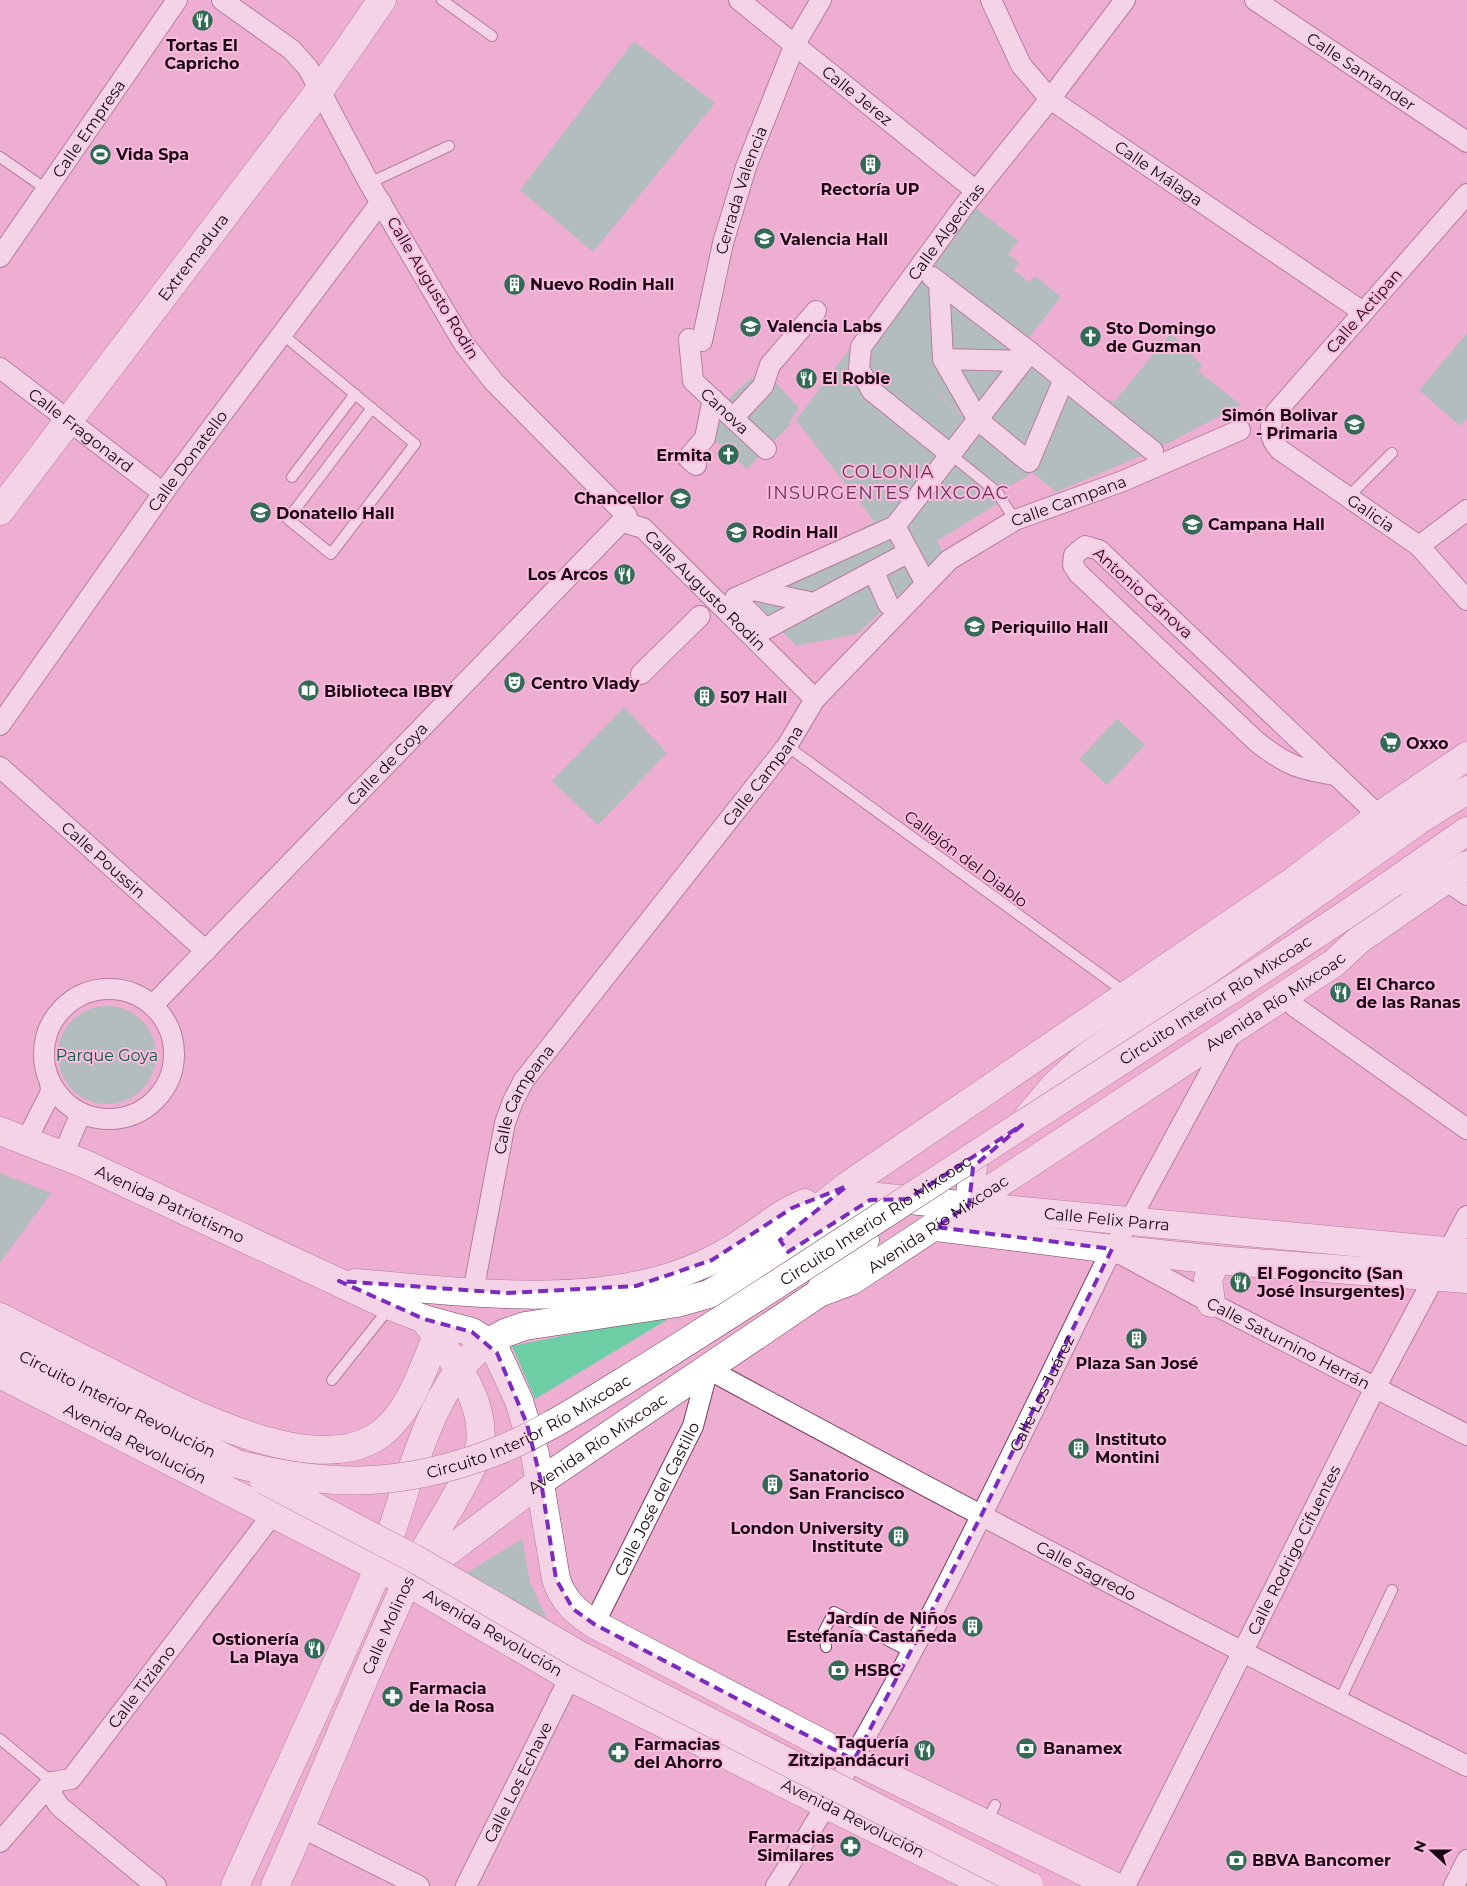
<svg xmlns="http://www.w3.org/2000/svg" width="1467" height="1886" viewBox="0 0 1467 1886" font-family="Montserrat,sans-serif">
<rect width="100%" height="100%" fill="#edaed2"/>
<path fill="#6dcea5" d="M634,41L715,103L593,252L520,190Z
M969,203L1016,239L1018,242L1008,254L1019,263L1014,270L1029,282L1035,276L1061,297L1021,348L1098,410L1110,399L1114,402L1171,333L1202,365L1198,371L1241,405L1153,451L1056,492L870,338Z
M863,331L1031,474L993,496L997,504L937,541L944,554L857,634L796,646L741,586L875,522L796,420Z
M1467,333V418L1460,426L1419,390Z
M752,377L763,386L733,417L721,406Z
M776,383L799,408L789,423L790,425L766,449L733,418Z
M721,407L765,450L747,469L714,440Z
M624,707L667,753L598,825L552,781Z
M1117,719L1145,745L1107,785L1079,759Z
M58 1055a49 49 0 1 1 98 0a49 49 0 1 1-98 0Z
M0,1173L51,1193L0,1263Z
M680,1312L535,1399L512,1346Z
M522,1539L530,1582L547,1619L465,1574Z"/>
<g fill="none" stroke-linecap="round" stroke-linejoin="round">
<defs>
<path id="lane" d="M442,0L492,36
M0,157L46,189
M369,183L449,146
M282,334L415,444L331,554L288,519L372,408
M950,454L997,492L1015,520
M292,477L355,394
M1348,497L1392,453
M787,746L1126,993
M332,1380L390,1307
M826,1647L824,1631L834,1612L910,1652
M1339,1702L1392,1590
M0,1739L52,1782
M986,1823L995,1805"/>
<g id="street">
<path id="s1" d="M739,0L976,191"/>
<path id="s2" d="M991,0L1021,65L1050,99L1363,312"/>
<path id="s3" d="M1255,0L1467,142"/>
<path id="s4" d="M1467,194L1276,412C1268,426 1269,439 1280,450L1419,546L1467,600"/>
<path id="s5" d="M0,257L177,0"/>
<path d="M932,277L1030,352"/>
<path d="M939,282L943,359L978,420L1029,462L1064,379"/>
<path id="s6" d="M689,339L693,381L766,449"/>
<path id="s7" d="M702,341L723,243L746,167L795,44L821,0"/>
<path d="M943,359L1023,361"/>
<path id="s8" d="M0,368L163,493"/>
<path d="M733,418L763,386L770,365L816,311"/>
<path id="s9" d="M950,454L872,391L859,369L861,347L964,206L1050,99L1125,0"/>
<path d="M696,465L688,458L705,438L713,399"/>
<path id="s10" d="M622,522L643,528L815,699"/>
<path d="M895,526L926,584"/>
<path d="M1085,546L1099,550L1336,775C1298,769 1288,766 1257,742L1078,573L1073,565L1074,555Z"/>
<path d="M1419,546L1467,510"/>
<path d="M874,572L888,604"/>
<path d="M753,590L814,603L909,552"/>
<path d="M814,603L766,629L735,598L895,526L1030,352L1153,451"/>
<path d="M641,674L700,616"/>
<path id="s11" d="M0,725L168,486L381,202"/>
<path id="s12" d="M0,767L206,951"/>
<path d="M1336,775L1379,816"/>
<path d="M1445,880L1467,895"/>
<circle cx="109" cy="1054" r="65"/>
<path id="s13" d="M153,1005L627,516L494,382L464,344L369,183L308,68L292,50L222,0"/>
<path d="M1294,1006L1467,1129"/>
<path d="M26,1141L51,1092L50,1081"/>
<path d="M63,1155L81,1113"/>
<path id="s14" d="M1119,1253L1211,1303L1467,1435"/>
<path id="s15" d="M473,1292L505,1123L513,1101L524,1080L787,746L815,699L949,560L1015,520L1123,481L1240,430"/>
<path id="s16" d="M594,1624L693,1426L708,1369C959,1505 1212,1638 1467,1766"/>
<path d="M52,1782V1795L59,1806L156,1886"/>
<path d="M301,1827L419,1886"/>
<path id="s17" d="M0,1842L52,1782L71,1779L272,1515"/>
<path id="s18" d="M466,1886L570,1677"/>
<path id="s19" d="M776,1886C906,1684 1006,1464 1112,1249L1129,1222L1233,1030"/>
<path id="s20" d="M1125,1886L1375,1388L1467,1216"/>
<path d="M1454,1886L1467,1860"/>
</g>
<g id="secondary">
<path d="M936,1227L1112,1249L1217,1260L1467,1279"/>
<path id="s21" d="M764,1261L799,1245L877,1197L1467,1253"/>
<path d="M1211,1303L1208,1279L1217,1260"/>
<path d="M0,1317C37,1336 74,1355 111,1373C174,1405 302,1476 371,1440C408,1420 421,1373 437,1336"/>
<path id="s22" d="M0,1374L395,1576"/>
<path id="s23" d="M410,1580L541,1481L819,1293L851,1281L1334,963L1360,939L1467,865"/>
<path d="M235,1886C282,1781 333,1676 378,1569C405,1504 427,1382 488,1342"/>
<path id="s24" d="M275,1886C320,1786 360,1684 406,1584C423,1549 446,1517 464,1482C470,1470 478,1458 480,1444C486,1398 449,1354 424,1319"/>
</g>
<g id="primary">
<path id="s25" d="M0,511L319,91L382,0"/>
<path id="s26" d="M0,1131L85,1164L383,1303L424,1319L472,1332L488,1342L497,1353L519,1401L535,1454L556,1579C563,1601 576,1612 594,1624L854,1760L1114,1886"/>
<path d="M355,1283C460,1291 586,1310 687,1271C708,1263 729,1252 747,1239C767,1226 784,1211 805,1203"/>
<path d="M488,1342L505,1333L525,1326L677,1303L709,1294L764,1261L786,1235L847,1186L1295,880L1379,816L1467,756"/>
<path id="s27" d="M407,1582L570,1677L990,1886"/>
</g>
<g id="highway">
<path d="M1394,882L1467,831"/>
<path d="M1028,1117L1055,1085L1085,1058L1419,820L1467,790"/>
<path d="M969,1205L973,1167"/>
<path d="M819,1293L837,1258L865,1240"/>
<path id="s28" d="M0,1344L237,1464"/>
</g>
</defs>
<use href="#lane" stroke="#753f60" stroke-width="12"/>
<use href="#street" stroke="#753f60" stroke-width="22"/>
<use href="#secondary" stroke="#753f60" stroke-width="29"/>
<use href="#primary" stroke="#753f60" stroke-width="29"/>
<use href="#highway" stroke="#753f60" stroke-width="29"/>
<use href="#lane" stroke="#fff" stroke-width="10"/>
<use href="#street" stroke="#fff" stroke-width="20"/>
<use href="#secondary" stroke="#fff" stroke-width="28"/>
<use href="#primary" stroke="#fff" stroke-width="28"/>
<use href="#highway" stroke="#fff" stroke-width="28"/>
<defs>
<g id="highway-bridge">
<path id="s29" d="M237,1464C328,1488 403,1487 492,1453C537,1436 580,1408 621,1383C701,1334 779,1283 857,1232C963,1163 1069,1094 1176,1025C1249,978 1322,932 1394,882"/>
<path d="M264,1480L415,1559L581,1656L1029,1886"/>
</g>
</defs>
<use href="#highway-bridge" stroke="#753f60" stroke-width="29" stroke-linecap="butt"/>
<use href="#highway-bridge" stroke="#fff" stroke-width="28"/>
</g>
<path d="M0 0H1467V1886H0ZM1022,1125L973,1167L969,1205L936,1227L1112,1249L981,1516L854,1760L594,1624L573,1609L556,1579L541,1481L527,1424L497,1353L472,1332L424,1319L339,1281L507,1293L636,1286L712,1260L792,1208L847,1186L780,1240L788,1252L870,1200L908,1199Z" fill="#edaed2" fill-opacity=".55" fill-rule="evenodd"/>
<path fill="none" stroke="#7b2cbf" stroke-width="4" stroke-dasharray="10 6" stroke-linejoin="round" d="M1022,1125L973,1167L969,1205L936,1227L1112,1249L981,1516L854,1760L594,1624L573,1609L556,1579L541,1481L527,1424L497,1353L472,1332L424,1319L339,1281L507,1293L636,1286L712,1260L792,1208L847,1186L780,1240L788,1252L870,1200L908,1199Z"/>
<defs>
<symbol id="restaurant-disc" viewBox="-11 -11 22 22"><circle r="9.5" fill="#336c55" stroke="#fbbbdf"/><path d="M-5-6h1v4h1v-4h1v4h1v-4h1v5L-1.5 .5V6h-2V.5L-5-1ZM5-6V6H3V1.5H1.5Q1.5-4 5-6Z" fill="#fff"/></symbol>
<symbol id="stadium-disc" viewBox="-11 -11 22 22"><circle r="9.5" fill="#336c55" stroke="#fbbbdf"/><path d="M0-5a6.5 5 0 1 0 0 10a6.5 5 0 1 0 0-10ZM-3.5-1.8h7v3.6h-7Z" fill="#fff"/></symbol>
<symbol id="building-disc" viewBox="-11 -11 22 22"><circle r="9.5" fill="#336c55" stroke="#fbbbdf"/><path d="M-4-6H4V6H1V3H-1V6H-4ZM-2.5-4.3h1.7v1.8h-1.7ZM.8-4.3h1.7v1.8H.8ZM-2.5-1h1.7V.8h-1.7ZM.8-1h1.7V.8H.8Z" fill="#fff"/></symbol>
<symbol id="university-disc" viewBox="-11 -11 22 22"><circle r="9.5" fill="#336c55" stroke="#fbbbdf"/><path d="M0-5L7-2L0 1L-7-2ZM-4 1L0 2.5L4 1V4Q0 6-4 4Z" fill="#fff"/></symbol>
<symbol id="church-disc" viewBox="-11 -11 22 22"><circle r="9.5" fill="#336c55" stroke="#fbbbdf"/><path d="M-1.2-6h2.4v3.5h3.3v2.4h-3.3V6h-2.4V-.1h-3.3v-2.4h3.3Z" fill="#fff"/></symbol>
<symbol id="school-disc" viewBox="-11 -11 22 22"><circle r="9.5" fill="#336c55" stroke="#fbbbdf"/><path d="M0-5L7-2L0 1L-7-2ZM-4 1L0 2.5L4 1V4Q0 6-4 4Z" fill="#fff"/></symbol>
<symbol id="theatre-disc" viewBox="-11 -11 22 22"><circle r="9.5" fill="#336c55" stroke="#fbbbdf"/><path d="M-5-5.5Q0-4 5-5.5V0Q5 5 0 6Q-5 5-5 0ZM-3.3-2.5H-1v1.5H-3.3ZM1-2.5H3.3v1.5H1ZM-2.8 1Q0 5.5 2.8 1Z" fill="#fff"/></symbol>
<symbol id="library-disc" viewBox="-11 -11 22 22"><circle r="9.5" fill="#336c55" stroke="#fbbbdf"/><path d="M-6-4Q-3-5.5-.7-3.5V5Q-3 3-6 4ZM6-4Q3-5.5 .7-3.5V5Q3 3 6 4Z" fill="#fff"/></symbol>
<symbol id="supermarket-disc" viewBox="-11 -11 22 22"><circle r="9.5" fill="#336c55" stroke="#fbbbdf"/><path d="M-6-5.5h2.5l.6 2H6L4.5 2H-2.5L-4.4-4H-6ZM-1.5 3.2a1.3 1.3 0 1 0 .1 0ZM3 3.2a1.3 1.3 0 1 0 .1 0Z" fill="#fff"/></symbol>
<symbol id="bank-disc" viewBox="-11 -11 22 22"><circle r="9.5" fill="#336c55" stroke="#fbbbdf"/><path d="M-6-4H6V4H-6ZM0-2.3a2.3 2.3 0 1 0 0 4.6a2.3 2.3 0 1 0 0-4.6Z" fill="#fff"/></symbol>
<symbol id="pharmacy-disc" viewBox="-11 -11 22 22"><circle r="9.5" fill="#336c55" stroke="#fbbbdf"/><path d="M-2-6h4v4h4v4h-4v4h-4v-4h-4v-4h4Z" fill="#fff"/></symbol>
</defs>
<g fill-rule="evenodd">
<use href="#restaurant-disc" x="190" y="8" width="25" height="25"/>
<use href="#stadium-disc" x="88" y="142" width="25" height="25"/>
<use href="#building-disc" x="858" y="152" width="25" height="25"/>
<use href="#university-disc" x="752" y="226" width="25" height="25"/>
<use href="#building-disc" x="502" y="272" width="25" height="25"/>
<use href="#university-disc" x="738" y="314" width="25" height="25"/>
<use href="#church-disc" x="1078" y="324" width="25" height="25"/>
<use href="#restaurant-disc" x="794" y="366" width="25" height="25"/>
<use href="#school-disc" x="1342" y="412" width="25" height="25"/>
<use href="#church-disc" x="716" y="442" width="25" height="25"/>
<use href="#university-disc" x="668" y="486" width="25" height="25"/>
<use href="#university-disc" x="248" y="500" width="25" height="25"/>
<use href="#university-disc" x="1180" y="512" width="25" height="25"/>
<use href="#university-disc" x="724" y="520" width="25" height="25"/>
<use href="#restaurant-disc" x="612" y="562" width="25" height="25"/>
<use href="#university-disc" x="962" y="614" width="25" height="25"/>
<use href="#theatre-disc" x="502" y="670" width="25" height="25"/>
<use href="#library-disc" x="296" y="678" width="25" height="25"/>
<use href="#building-disc" x="692" y="684" width="25" height="25"/>
<use href="#supermarket-disc" x="1378" y="730" width="25" height="25"/>
<use href="#restaurant-disc" x="1328" y="980" width="25" height="25"/>
<use href="#restaurant-disc" x="1228" y="1270" width="25" height="25"/>
<use href="#building-disc" x="1124" y="1326" width="25" height="25"/>
<use href="#building-disc" x="1066" y="1436" width="25" height="25"/>
<use href="#building-disc" x="760" y="1472" width="25" height="25"/>
<use href="#building-disc" x="886" y="1524" width="25" height="25"/>
<use href="#building-disc" x="960" y="1614" width="25" height="25"/>
<use href="#restaurant-disc" x="302" y="1636" width="25" height="25"/>
<use href="#bank-disc" x="826" y="1658" width="25" height="25"/>
<use href="#pharmacy-disc" x="380" y="1684" width="25" height="25"/>
<use href="#bank-disc" x="1014" y="1736" width="25" height="25"/>
<use href="#restaurant-disc" x="912" y="1738" width="25" height="25"/>
<use href="#pharmacy-disc" x="606" y="1740" width="25" height="25"/>
<use href="#pharmacy-disc" x="838" y="1834" width="25" height="25"/>
<use href="#bank-disc" x="1224" y="1848" width="25" height="25"/>
</g>
<g text-anchor="middle" dominant-baseline="central" stroke-width="4" stroke-linejoin="round" paint-order="stroke">
<g font-size="16" font-weight="bold" fill="#1a0512" stroke="#fbbbdf" text-anchor="start">
<text x="202" y="45" text-anchor="middle">Tortas El<tspan x="202" dy="18">Capricho</tspan></text>
<text x="116" y="154">Vida Spa</text>
<text x="870" y="189" text-anchor="middle">Rectoría UP</text>
<text x="780" y="239">Valencia Hall</text>
<text x="530" y="284">Nuevo Rodin Hall</text>
<text x="767" y="326">Valencia Labs</text>
<text x="1106" y="328">Sto Domingo<tspan x="1106" dy="18">de Guzman</tspan></text>
<text x="822" y="378">El Roble</text>
<text x="1338" y="415" text-anchor="end">Simón Bolivar<tspan x="1338" dy="18">- Primaria</tspan></text>
<text x="712" y="455" text-anchor="end">Ermita</text>
<text x="664" y="498" text-anchor="end">Chancellor</text>
<text x="276" y="513">Donatello Hall</text>
<text x="1208" y="524">Campana Hall</text>
<text x="752" y="532">Rodin Hall</text>
<text x="608" y="574" text-anchor="end">Los Arcos</text>
<text x="991" y="627">Periquillo Hall</text>
<text x="531" y="683">Centro Vlady</text>
<text x="324" y="691">Biblioteca IBBY</text>
<text x="720" y="697">507 Hall</text>
<text x="1406" y="743">Oxxo</text>
<text x="1356" y="984">El Charco<tspan x="1356" dy="18">de las Ranas</tspan></text>
<text x="1257" y="1273">El Fogoncito (San<tspan x="1257" dy="18">José Insurgentes)</tspan></text>
<text x="1137" y="1363" text-anchor="middle">Plaza San José</text>
<text x="1095" y="1439">Instituto<tspan x="1095" dy="18">Montini</tspan></text>
<text x="789" y="1475">Sanatorio<tspan x="789" dy="18">San Francisco</tspan></text>
<text x="883" y="1528" text-anchor="end">London University<tspan x="883" dy="18">Institute</tspan></text>
<text x="957" y="1618" text-anchor="end">Jardín de Niños<tspan x="957" dy="18">Estefanía Castañeda</tspan></text>
<text x="299" y="1639" text-anchor="end">Ostionería<tspan x="299" dy="18">La Playa</tspan></text>
<text x="854" y="1670">HSBC</text>
<text x="409" y="1688">Farmacia<tspan x="409" dy="18">de la Rosa</tspan></text>
<text x="909" y="1742" text-anchor="end">Taquería<tspan x="909" dy="18">Zitzipandácuri</tspan></text>
<text x="634" y="1744">Farmacias<tspan x="634" dy="18">del Ahorro</tspan></text>
<text x="1043" y="1748">Banamex</text>
<text x="834" y="1837" text-anchor="end">Farmacias<tspan x="834" dy="18">Similares</tspan></text>
<text x="1252" y="1860">BBVA Bancomer</text>
</g>
<g font-size="16" fill="#1a0512" stroke="#fbbbdf">
<text stroke="none"><textPath href="#s3" startOffset="128">Calle Santander</textPath></text>
<text stroke="none"><textPath href="#s1" startOffset="152">Calle Jerez</textPath></text>
<text stroke="none"><textPath href="#s5" startOffset="156">Calle Empresa</textPath></text>
<text stroke="none"><textPath href="#s2" startOffset="248">Calle Málaga</textPath></text>
<text stroke="none"><textPath href="#s7" startOffset="156">Cerrada Valencia</textPath></text>
<text stroke="none"><textPath href="#s9" startOffset="291">Calle Algeciras</textPath></text>
<text stroke="none"><textPath href="#s25" startOffset="319">Extremadura</textPath></text>
<text transform="translate(433 288) rotate(59)">Calle Augusto Rodin</text>
<text transform="translate(1364 311) rotate(-49)">Calle Actipan</text>
<text stroke="none"><textPath href="#s6" startOffset="86">Canova</textPath></text>
<text stroke="none"><textPath href="#s8" startOffset="102">Calle Fragonard</textPath></text>
<text stroke="none"><textPath href="#s11" startOffset="324">Calle Donatello</textPath></text>
<text stroke="none"><textPath href="#s15" startOffset="1026">Calle Campana</textPath></text>
<text stroke="none"><textPath href="#s4" startOffset="442">Galicia</textPath></text>
<text stroke="none"><textPath href="#s10" startOffset="110">Calle Augusto Rodin</textPath></text>
<text transform="translate(1143 593) rotate(42)">Antonio Cánova</text>
<text stroke="none"><textPath href="#s13" startOffset="336">Calle de Goya</textPath></text>
<text stroke="none"><textPath href="#s15" startOffset="606">Calle Campana</textPath></text>
<text transform="translate(966 859) rotate(37)">Callejón del Diablo</text>
<text stroke="none"><textPath href="#s12" startOffset="139">Calle Poussin</textPath></text>
<text stroke="none"><textPath href="#s29" startOffset="1114">Circuito Interior Río Mixcoac</textPath></text>
<text stroke="none"><textPath href="#s23" startOffset="1042">Avenida Río Mixcoac</textPath></text>
<text stroke="none"><textPath href="#s15" startOffset="201">Calle Campana</textPath></text>
<text stroke="none"><textPath href="#s26" startOffset="185">Avenida Patriotismo</textPath></text>
<text stroke="none"><textPath href="#s29" startOffset="709">Circuito Interior Río Mixcoac</textPath></text>
<text stroke="none"><textPath href="#s21" startOffset="361">Calle Felix Parra</textPath></text>
<text stroke="none"><textPath href="#s23" startOffset="638">Avenida Río Mixcoac</textPath></text>
<text stroke="none"><textPath href="#s14" startOffset="192">Calle Saturnino Herrán</textPath></text>
<text stroke="none"><textPath href="#s19" startOffset="560">Calle Los Juárez</textPath></text>
<text stroke="none"><textPath href="#s28" startOffset="132">Circuito Interior Revolución</textPath></text>
<text stroke="none"><textPath href="#s29" startOffset="304">Circuito Interior Río Mixcoac</textPath></text>
<text stroke="none"><textPath href="#s22" startOffset="152">Avenida Revolución</textPath></text>
<text stroke="none"><textPath href="#s23" startOffset="232">Avenida Río Mixcoac</textPath></text>
<text stroke="none"><textPath href="#s16" startOffset="140">Calle José del Castillo</textPath></text>
<text stroke="none"><textPath href="#s20" startOffset="376">Calle Rodrigo Cifuentes</textPath></text>
<text stroke="none"><textPath href="#s16" startOffset="709">Calle Sagredo</textPath></text>
<text stroke="none"><textPath href="#s24" startOffset="284">Calle Molinos</textPath></text>
<text stroke="none"><textPath href="#s27" startOffset="100">Avenida Revolución</textPath></text>
<text stroke="none"><textPath href="#s17" startOffset="215">Calle Tiziano</textPath></text>
<text stroke="none"><textPath href="#s18" startOffset="116">Calle Los Echave</textPath></text>
<text stroke="none"><textPath href="#s27" startOffset="505">Avenida Revolución</textPath></text>
</g>
<g font-size="16" fill="#0c5e43" stroke="#fbbbdf">
<text x="107" y="1055">Parque Goya</text>
</g>
<g font-size="18" letter-spacing="1" fill="#683353" stroke="#fbbbdf">
<text x="888" y="472">COLONIA<tspan x="888" dy="21">INSURGENTES MIXCOAC</tspan></text>
</g>
</g>
<g transform="translate(1432 1851) rotate(291)" stroke="#fbbbdf" stroke-width="4" paint-order="stroke">
<path d="M0-4L9 19L0 12L-9 19Z" fill="#1a0512"/>
<text y="-8" font-size="14" font-weight="bold" text-anchor="middle" fill="#1a0512">N</text>
</g>
</svg>
